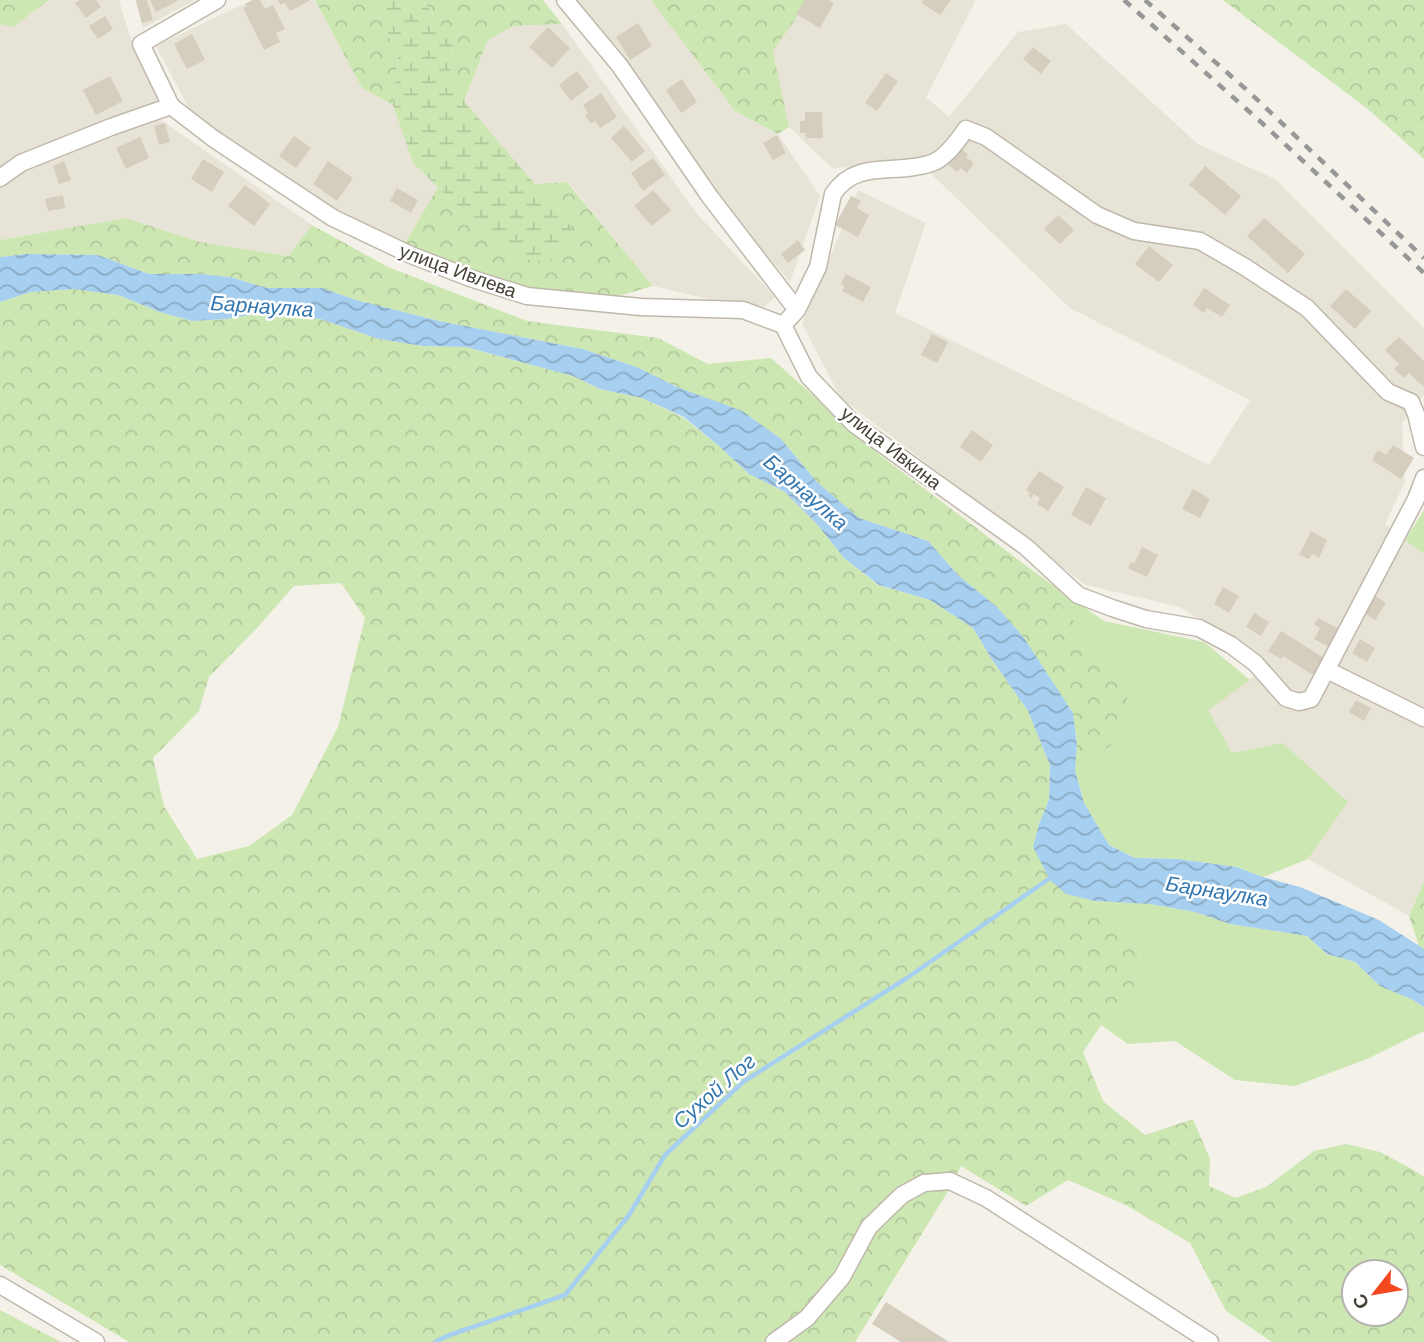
<svg xmlns="http://www.w3.org/2000/svg" width="1424" height="1342" viewBox="0 0 1424 1342" font-family="Helvetica,sans-serif">
<defs>
<pattern id="forest-crowns" width="20" height="18" patternUnits="userSpaceOnUse" patternTransform="scale(1.75)"><rect width="20" height="18" fill="#cde7b3"/><path d="M2 6a3 3 0 1 1 6 0M12 15a3 3 0 1 1 6 0" fill="none" stroke="#b1c79b"/></pattern>
<pattern id="wetland-marsh" width="20" height="14" patternUnits="userSpaceOnUse" patternTransform="scale(1.75)"><rect width="20" height="14" fill="#cde7b3"/><path d="M1 5h8M5 5V1M11 12h8M15 12V8" fill="none" stroke="#b1c79b"/></pattern>
<pattern id="water-waves" width="16" height="10" patternUnits="userSpaceOnUse" patternTransform="scale(1.75)"><rect width="16" height="10" fill="#a7cfef"/><path d="M0 5q4-4 8 0t8 0" fill="none" stroke="#8aaac2"/></pattern>
</defs>
<rect width="100%" height="100%" fill="#f4f1e9"/>
<path fill="#e8e3d7" d="M49,0H119L134,49L158,102L20,154L0,172V24L13,27Z
M135,0H195L143,28Z
M252,0H315L362,88L393,105L413,163L438,187L401,250L315,207L198,126L156,46Z
M573,0H651L735,111L778,134L820,196L790,282L713,192Z
M809,0H973L975,2L926,97L949,117L1018,32L1066,24L1198,144L1275,179L1424,328V395L1402,423L1405,482L1385,524L1424,554V881L1409,916L1308,859L1347,802L1232,753L1207,710L1270,665L1180,607L1086,585L841,398L802,324L858,190L926,223L895,313L1209,465L1250,400L1070,308L921,164L832,168L789,127L773,51Z
M562,24L697,214L775,297L760,311L653,286L568,182L534,184L464,101L488,40L514,26Z
M161,120L312,225L288,256L200,242L126,218L0,240V188L22,168Z"/>
<path fill="#cde7b3" d="M1424,510V554L1405,540Z
M1040,576L1104,621L1204,642L1250,680L1208,710L1232,753L1283,743L1348,802L1308,859L1263,877L1237,867L1178,859L1135,858L1109,845L1084,803L1075,770L1119,740Z
M1095,901L1150,904L1195,912L1230,924L1307,936L1327,954L1355,962L1380,986L1411,999L1424,1007V1031L1367,1059L1295,1086L1235,1080L1175,1041L1128,1044L1101,1025L1133,991L1141,954Z"/>
<path fill="url(#forest-crowns)" fill-rule="evenodd" d="M0,0H49L13,27L0,24Z
M315,0H373L398,56L393,105L362,88Z
M423,0H543L562,24L514,26L488,40L464,101L450,75L453,44Z
M651,0H809L773,51L789,127L778,134L735,111Z
M1223,0H1424V159L1369,110Z
M567,182L653,286L612,298L515,293L401,250L438,187L511,258L580,237L534,184Z
M126,218L200,242L288,256L312,225L388,267L527,321L658,338L708,364L771,358L881,456L1040,576L1128,694L1119,740L1075,770L1077,745L1073,713L1024,639L997,607L958,575L928,541L859,518L817,482L781,439L639,368L583,349L439,321L356,300L322,288H267L230,277L200,274H149L98,255L27,254L0,257V240Z
M74,289L118,295L160,312L192,321L227,319L256,314L320,319L379,339L423,346L466,347L573,376L600,389L642,398L684,418L719,446L749,474L785,492L816,523L844,558L878,585L930,600L973,628L991,658L1028,711L1050,765L1049,800L1039,824L1067,894L1095,901L1141,954L1133,991L1101,1025L1083,1052L1103,1101L1145,1135L1193,1119L1210,1159L1209,1186L1235,1198L1266,1187L1314,1151L1346,1144L1380,1152L1412,1169L1424,1177V1342H1272L1226,1311L1190,1243L1126,1205L1068,1180L1026,1206L961,1166L947,1193L855,1342H129L0,1265V302L31,292ZM341,583L365,618L338,727L292,815L249,846L197,859L164,806L153,758L199,711L209,677L257,628L294,586ZM1354,1272H1396V1314H1354Z
M1424,881V949L1419,946L1409,916Z
M0,1310L61,1342H0Z"/>
<path fill="url(#wetland-marsh)" d="M373,0H423L453,44L450,75L464,101L580,237L550,262L511,258L413,163L393,105L398,56Z"/>
<path fill="url(#water-waves)" d="M27,254L98,255L149,274H200L230,277L267,288H322L356,300L439,321L583,349L639,368L677,387L742,411L781,439L817,482L859,518L928,541L958,575L997,607L1024,638L1073,713L1077,745L1075,770L1084,803L1109,845L1135,858L1178,859L1237,867L1263,877L1300,887L1379,920L1424,949V1007L1411,999L1380,986L1355,962L1327,954L1307,936L1230,924L1195,912L1150,904L1095,901L1066,894L1050,880L1033,847L1039,824L1049,800L1050,765L1028,711L991,658L973,628L930,600L879,585L844,558L816,523L785,492L749,474L719,446L684,417L642,398L600,389L573,376L466,347L423,346L379,339L320,319L256,314L227,319L192,321L160,312L118,295L74,289L31,292L0,302V257Z"/>
<g fill="none" stroke-linecap="round" stroke-linejoin="round">
<path stroke="#a7cfef" stroke-width="4.5" d="M435,1342L447,1336L565,1295L629,1215L665,1155L743,1082L907,978L1053,876"/>
</g>
<path fill="#d5cdbe" d="M80,0H96L101,7L86,18L75,3Z
M136,0H147L153,20L142,23Z
M150,0H179L156,12Z
M253,0H260L265,9L273,5L285,29L276,33L280,42L264,50L243,8L247,6L245,4Z
M278,0H311L290,11L285,3L280,5Z
M805,0H829L834,3L820,28L796,14Z
M923,0H951L940,15L922,3Z
M105,16L113,29L98,39L89,26Z
M638,23L652,46L630,60L616,37Z
M548,27L570,48L552,68L529,47Z
M192,34L205,60L187,69L174,44Z
M1033,47L1051,61L1041,74L1023,59Z
M577,71L589,87L571,101L559,85Z
M886,73L898,81L877,111L865,103Z
M110,76L123,101L96,115L83,90Z
M682,79L697,102L681,113L666,90Z
M601,93L617,117L600,128L595,121L591,124L585,115L588,113L583,105Z
M805,112H822L823,138H806V133H800V121H805Z
M165,123L170,142L159,145L154,126Z
M624,126L645,151L632,162L611,138Z
M777,135L786,153L773,160L763,143Z
M294,136L311,148L296,168L279,156Z
M140,137L149,158L126,169L116,148Z
M958,147L968,154L966,157L974,163L967,173L960,168L957,172L946,163Z
M653,158L665,175L643,191L631,173Z
M203,159L224,172L212,192L191,179Z
M64,161L71,180L59,184L53,166Z
M328,161L353,178L337,201L313,184Z
M1205,166L1241,196L1225,215L1189,185Z
M245,185L270,204L254,226L228,206Z
M397,188L418,200L411,213L390,201Z
M653,190L671,210L652,226L634,206Z
M63,195L65,208L48,211L45,199Z
M851,196L861,201L857,208L869,215L858,237L835,225Z
M1058,215L1074,230L1060,244L1044,229Z
M1264,218L1305,254L1288,273L1247,236Z
M798,240L805,250L788,263L781,254Z
M1149,246L1173,265L1159,282L1135,264Z
M846,274L871,287L863,302L842,291L845,286L841,284Z
M1204,288L1230,305L1222,317L1207,308L1204,313L1193,305Z
M1346,289L1371,311L1355,329L1330,306Z
M932,334L948,342L937,363L921,355Z
M1399,337L1424,361V385L1423,386L1409,373L1404,378L1394,369L1399,364L1385,350Z
M972,430L993,445L981,462L960,447Z
M1393,445L1414,458L1401,479L1372,460L1378,450L1386,455Z
M1039,471L1064,487L1048,511L1037,504L1040,498L1034,494L1032,498L1028,495L1030,493L1026,490Z
M1086,487L1106,498L1091,526L1071,515Z
M1193,489L1210,499L1200,518L1182,509Z
M1311,531L1327,540L1319,558L1312,554L1309,559L1299,555Z
M1142,547L1158,555L1147,577L1128,568L1131,562L1134,564Z
M1223,587L1239,596L1229,613L1214,604Z
M1371,593L1386,603L1375,620L1360,610Z
M1254,613L1269,622L1261,636L1246,627Z
M1318,618L1339,629L1329,647L1314,639L1320,628L1314,624Z
M1281,631L1324,658L1313,675L1283,656L1281,659L1268,651Z
M1360,639L1375,648L1367,662L1352,653Z
M1356,700L1371,708L1364,721L1349,712Z
M886,1302L949,1342H901L872,1324Z"/>
<g fill="none" stroke-linecap="round" stroke-linejoin="round">
<defs>
<path id="minor" d="M565,0L620,66L710,197L797,310
M171,106L141,44L217,0
M0,178L21,163L111,127L171,106L214,139L333,218L411,255L470,278L527,296L641,307L743,310L783,325
M783,325L809,377L854,424L1026,547L1078,595L1112,608L1146,619L1199,628L1231,645L1255,663L1286,698L1299,702L1311,699L1416,499L1424,478
M783,325L797,310L818,267L833,194C853,164 882,172 914,167C921,166 929,165 936,161C948,155 958,140 966,129L986,137L1097,215L1134,231L1200,241L1245,267L1307,308L1388,392L1411,402L1416,414L1424,447
M1327,670L1424,718
M0,1285L96,1342
M774,1342L807,1318L842,1277L869,1227L902,1195L924,1183L950,1181L986,1198L1210,1342"/>
</defs>
<use href="#minor" stroke="#bfb9ab" stroke-width="19"/>
<use href="#minor" stroke="#fff" stroke-width="16"/>
<path stroke="#979797" stroke-width="4.5" stroke-dasharray="9 9" stroke-linecap="butt" d="M1124,0L1262,123L1424,273
M1145,0L1248,91L1424,258"/>
</g>
<g text-anchor="middle" dominant-baseline="central" stroke-width="5" stroke-linejoin="round" paint-order="stroke">
<g font-size="19" fill="#474237" stroke="#fff">
<text transform="translate(458 271) rotate(20)">улица Ивлева</text>
<text transform="translate(891 448) rotate(38)">улица Ивкина</text>
</g>
<g font-size="21" font-style="italic" fill="#3377b1" stroke="#fff">
<text transform="translate(262 306) rotate(4)">Барнаулка</text>
<text transform="translate(806 492) rotate(41)">Барнаулка</text>
<text transform="translate(1217 891) rotate(9)">Барнаулка</text>
<text transform="translate(714 1091) rotate(-41)">Сухой Лог</text>
</g>
</g>
<g transform="translate(1375 1293) rotate(239)"><circle r="33" fill="#ffffff" stroke="#b5b3af" stroke-width="2"/>
<path d="M0-5L12 26L0 18L-12 26Z" fill="#f44820"/>
<text y="-10" font-size="19" font-weight="bold" text-anchor="middle" fill="#474237">С</text>
</g>
</svg>
